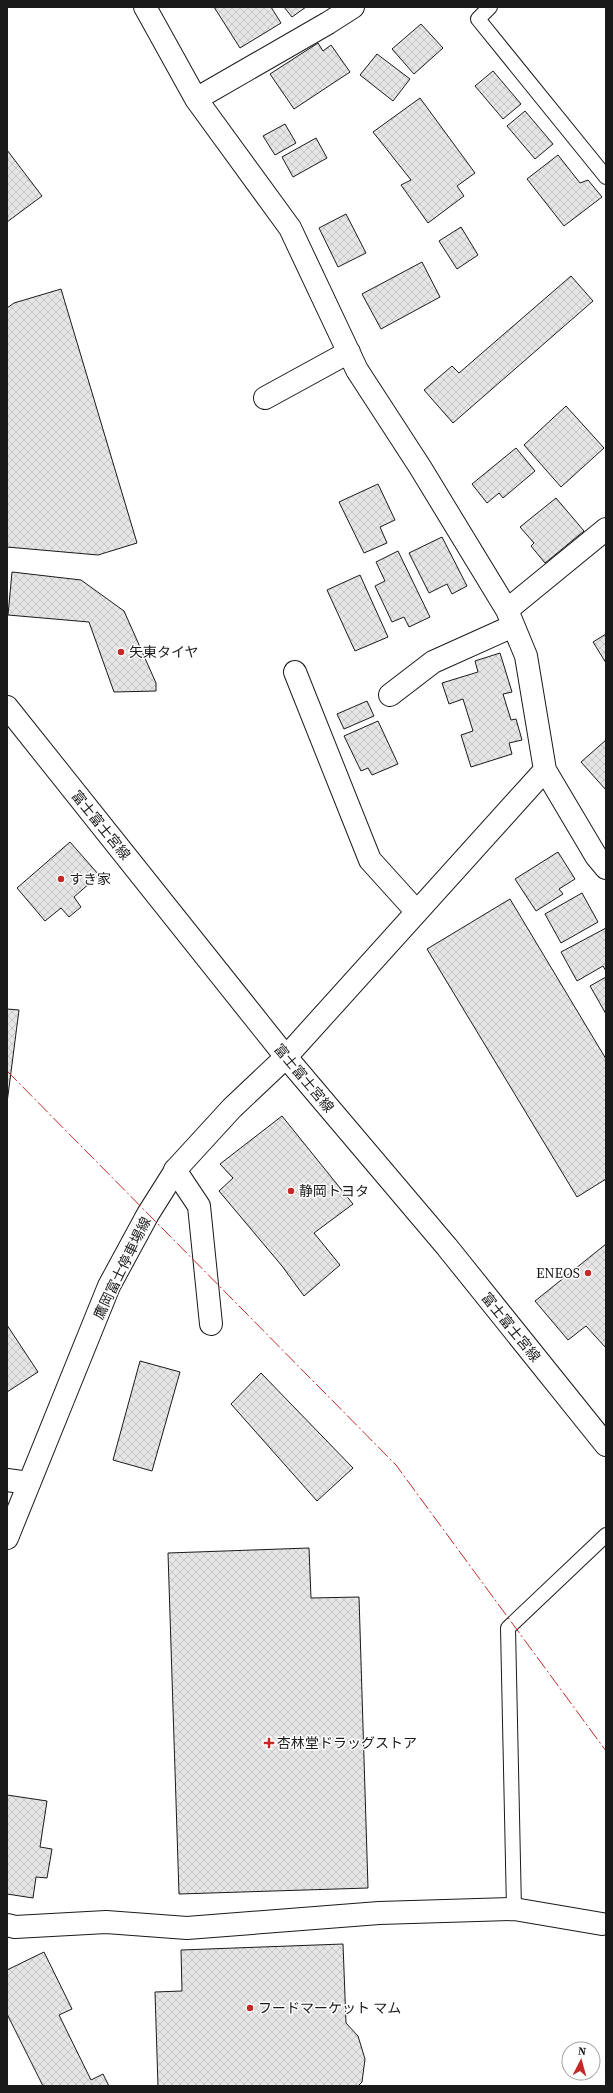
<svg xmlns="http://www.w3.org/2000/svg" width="613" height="2093" viewBox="0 0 613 2093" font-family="'Source Serif 4','Noto Sans JP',serif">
<defs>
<pattern id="building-cross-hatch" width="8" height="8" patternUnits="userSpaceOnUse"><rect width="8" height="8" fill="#e6e6e6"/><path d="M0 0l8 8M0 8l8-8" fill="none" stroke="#c5c5c5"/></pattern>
</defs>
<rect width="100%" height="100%" fill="#fff"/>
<path fill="url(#building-cross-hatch)" stroke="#1a1a1a" d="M214,7H271L281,23L240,48Z
M284,7H306L292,17Z
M421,24L443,48L414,74L392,49Z
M318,43L323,51L331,45L350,72L294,109L270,74Z
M377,54L410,79L393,101L360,75Z
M493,71L521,104L503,119L475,86Z
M420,98L475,173L457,186L464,196L428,223L401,185L411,180L373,132Z
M525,111L553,144L535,159L507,126Z
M285,124L296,143L275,155L263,136Z
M316,138L327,158L293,177L282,157Z
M7,150L42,196L7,222Z
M558,155L580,183L588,180L602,197L564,226L527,179Z
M346,214L366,253L338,267L319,228Z
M461,227L478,255L457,269L439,241Z
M422,262L440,297L381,329L362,294Z
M571,276L593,301L453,423L424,390L452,366L459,373Z
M61,289L137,543L98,555L7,547V308L14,303Z
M566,406L604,448L561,487L524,445Z
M516,448L535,471L503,498L499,493L487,503L472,484Z
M378,484L395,520L380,527L387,543L364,553L339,502Z
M556,498L584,531L545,563L531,546L534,543L520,527Z
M442,537L467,586L452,594L447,584L429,593L409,553Z
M398,551L430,617L409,627L404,617L392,622L375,586L385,581L376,562Z
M12,572L81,580L124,611L156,683V691L114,692L89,622L8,615Z
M360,575L388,637L355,651L327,590Z
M606,634V663L593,642Z
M500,653L512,692L503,694L511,720L516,719L522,740L509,743L512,754L471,767L461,735L473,731L463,699L449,704L442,683L478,672L475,661Z
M367,701L374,716L344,729L337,714Z
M378,721L398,764L372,775L368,768L361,771L344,736Z
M606,740V790L581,762Z
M70,842L99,875L74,897L81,907L69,917L61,908L45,921L17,888Z
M558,852L575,879L559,889L563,894L536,911L515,879Z
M582,893L598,922L561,943L545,914Z
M510,899L606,1059V1179L577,1197L427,949Z
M606,928V971L603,966L577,981L561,952Z
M606,977V1014L590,986Z
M7,1009L19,1010L7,1103Z
M282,1116L353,1204L314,1233L340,1265L304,1296L282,1266L219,1191L233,1178L220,1164Z
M606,1244V1348L586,1326L568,1340L535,1301Z
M7,1325L38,1372L7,1392Z
M140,1361L180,1372L152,1471L113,1460Z
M261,1373L353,1468L317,1501L231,1404Z
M309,1548L311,1598L359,1597L368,1888L179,1894L168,1553Z
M7,1795L47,1801L40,1847L52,1849L47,1878L36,1877L33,1898L7,1894Z
M343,1944L346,2023L358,2036L365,2059L362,2082L358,2086H158L155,1992L182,1991L181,1950Z
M44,1952L72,2009L59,2015L91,2080L103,2074L109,2086H43L7,2014V1970Z"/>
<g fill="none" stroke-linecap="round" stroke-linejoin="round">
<defs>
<path id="service" d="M490,7L478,19L606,177
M514,1909L508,1628L606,1535"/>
<path id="minor" d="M145,7L196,99L290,228L357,370L420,467L507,610L526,656L545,770L596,856L606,868
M196,99L328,23L353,7
M265,398L349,352
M507,610L606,529
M295,672L370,860L417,912
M390,695L433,662L513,626
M286,1057L545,770
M175,1170L199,1206L211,1324
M7,1480L29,1483
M7,1925L15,1927L106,1922L187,1928L379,1913L514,1909L602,1924"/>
<path id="secondary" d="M7,707L286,1057L447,1247L606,1445
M7,1538L109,1286L148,1214L177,1168L232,1108L286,1057"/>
</defs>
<use href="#service" stroke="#1a1a1a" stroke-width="16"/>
<use href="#minor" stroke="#1a1a1a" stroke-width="24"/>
<use href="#secondary" stroke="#1a1a1a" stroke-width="24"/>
<use href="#service" stroke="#fff" stroke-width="14"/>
<use href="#minor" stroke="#fff" stroke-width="22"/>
<use href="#secondary" stroke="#fff" stroke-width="22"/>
<path stroke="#c62828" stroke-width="1" stroke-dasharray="14 3 2 3" stroke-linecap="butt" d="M7,1071L396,1465L606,1751"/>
</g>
<g fill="#c62828" stroke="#fff" stroke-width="1.5">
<circle cx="121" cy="652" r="4"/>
<circle cx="61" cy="879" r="4"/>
<circle cx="291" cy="1191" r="4"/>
<circle cx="588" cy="1273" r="4"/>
<path d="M267 1737h4v4h4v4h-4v4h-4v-4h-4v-4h4z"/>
<circle cx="250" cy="2008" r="4"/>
</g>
<g text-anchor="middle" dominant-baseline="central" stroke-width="3" stroke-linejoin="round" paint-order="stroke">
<g font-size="14" fill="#1a1a1a" stroke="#fff" text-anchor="start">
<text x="129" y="652">矢東タイヤ</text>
<text x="69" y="879">すき家</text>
<text x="299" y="1191">静岡トヨタ</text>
<text x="580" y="1273" text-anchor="end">ENEOS</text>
<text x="277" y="1743">杏林堂ドラッグストア</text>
<text x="258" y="2008">フードマーケット マム</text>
</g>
<g font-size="14" fill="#1a1a1a" stroke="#fff">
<text transform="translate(101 825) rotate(51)">富士富士宮線</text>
<text transform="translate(304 1078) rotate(50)">富士富士宮線</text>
<text transform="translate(122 1268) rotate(-64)">鷹岡富士停車場線</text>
<text transform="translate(511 1327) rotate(51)">富士富士宮線</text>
</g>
</g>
<rect width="613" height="2093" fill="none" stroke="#1a1a1a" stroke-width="16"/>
<g transform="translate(581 2061) rotate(6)"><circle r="19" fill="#ffffff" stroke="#a3a3a3"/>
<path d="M0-3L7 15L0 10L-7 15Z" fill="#c62828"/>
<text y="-6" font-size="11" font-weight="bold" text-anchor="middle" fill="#1a1a1a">N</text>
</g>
</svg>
